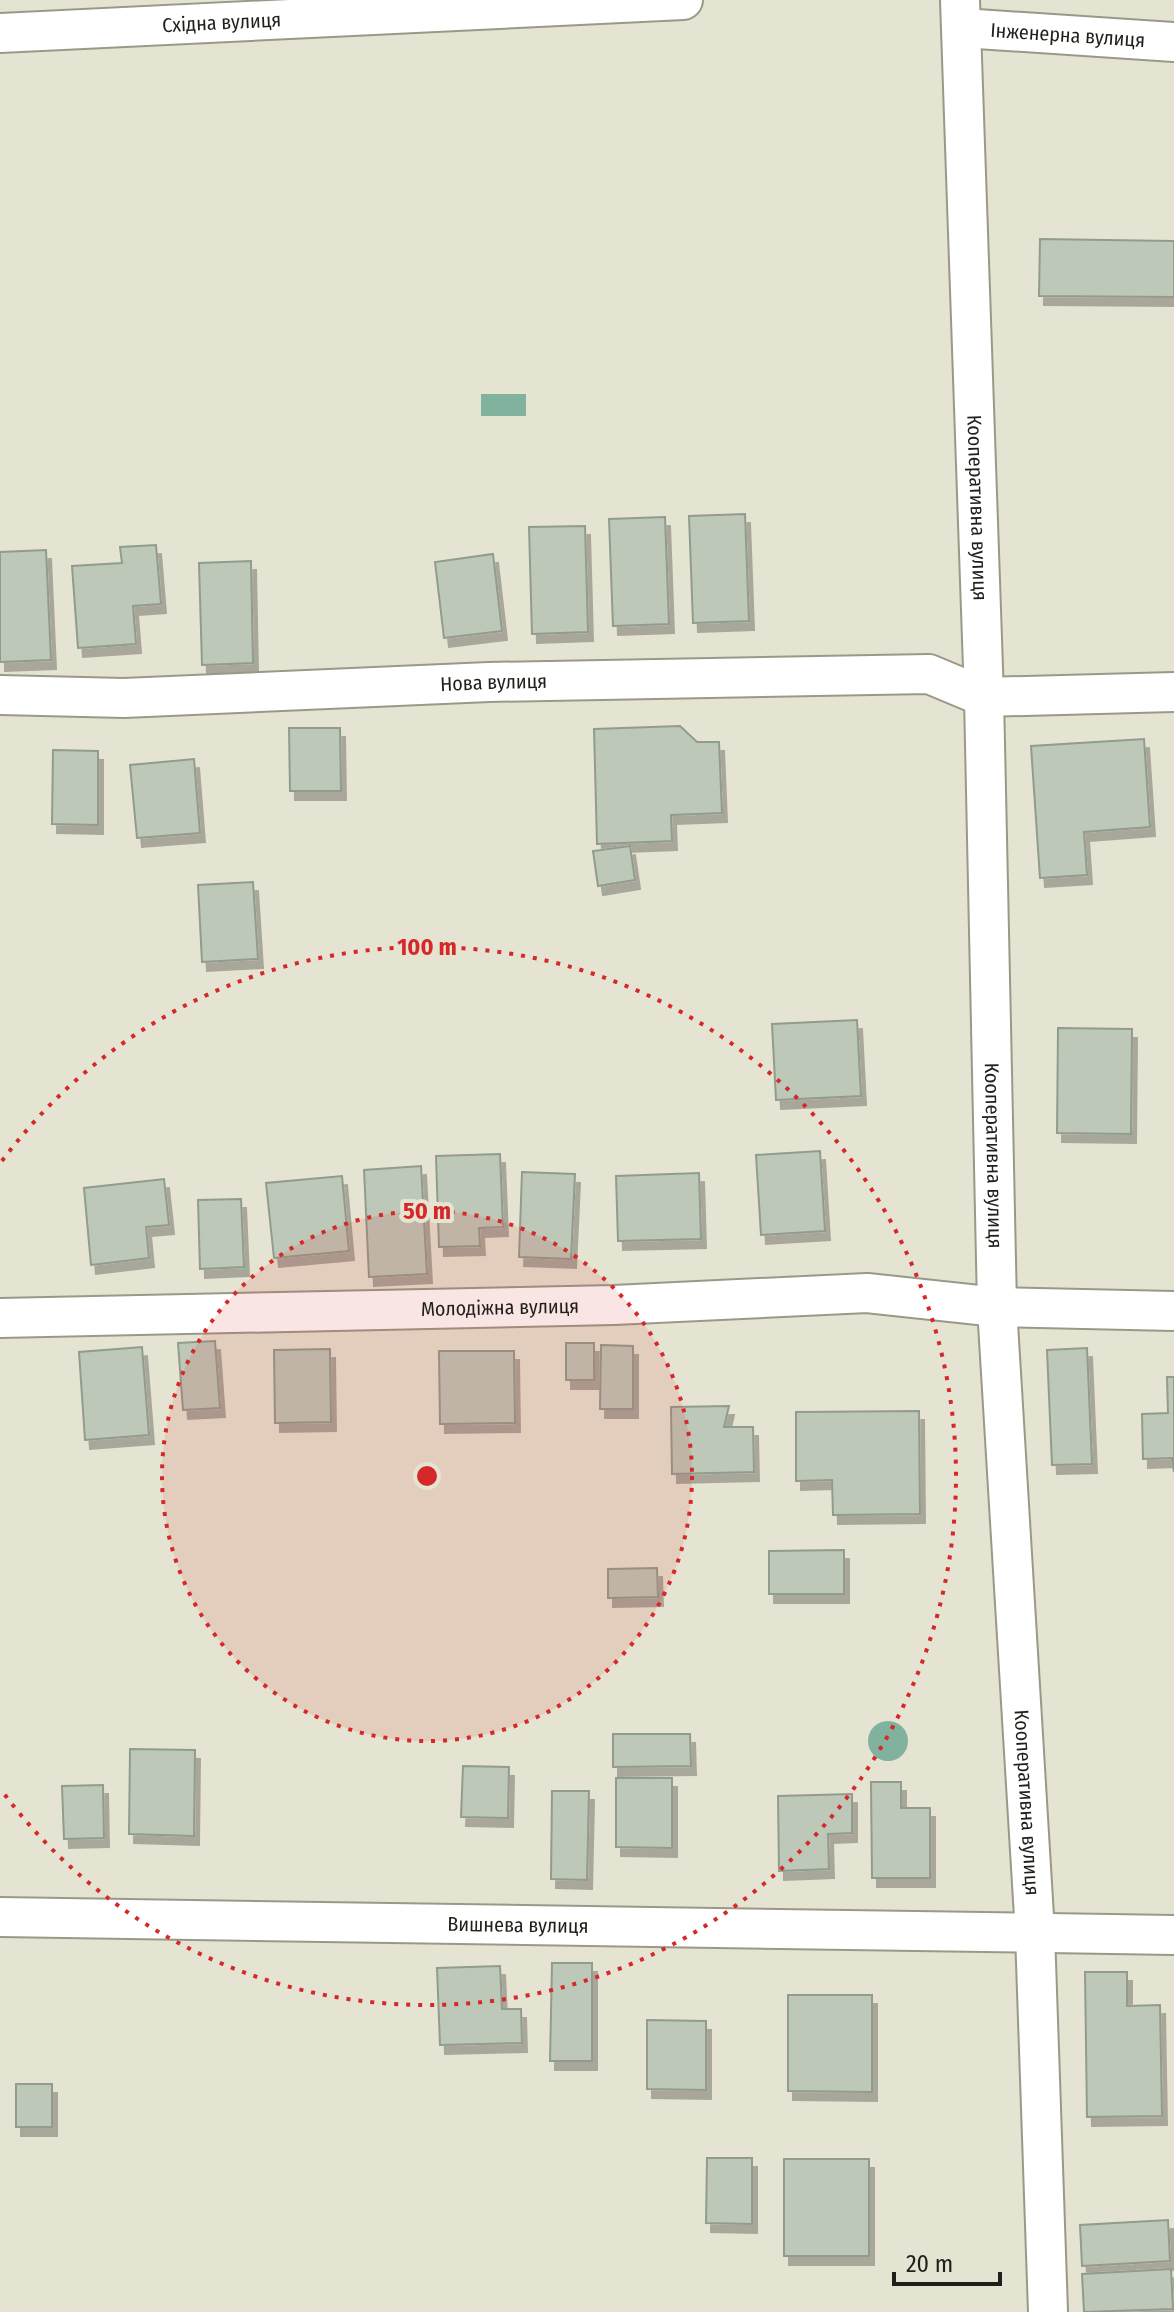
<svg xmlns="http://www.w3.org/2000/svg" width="1174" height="2312" viewBox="0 0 1174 2312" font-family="'Fira Sans Condensed',sans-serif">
<defs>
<filter id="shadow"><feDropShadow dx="5" dy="9" stdDeviation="0" flood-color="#0004"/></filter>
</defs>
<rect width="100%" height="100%" fill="#e5e4d2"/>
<path fill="#81b29d" d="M481,394H526V416H481Z
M868 1741a20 20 0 1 1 40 0a20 20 0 1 1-40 0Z"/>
<path fill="#bdc8b8" stroke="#929c8d" stroke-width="2" filter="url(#shadow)" d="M1040,239L1174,241V297L1039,296Z
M745,514L749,621L693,623L689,516Z
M665,517L669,624L613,626L609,519Z
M585,526L588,632L532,634L529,527Z
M156,545L161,604L133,606L136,644L78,648L72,566L122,563L120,547Z
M46,550L51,660L0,662V552Z
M493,554L502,631L444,638L435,562Z
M251,561L253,663L202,665L199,563Z
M680,726L697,742H719L722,813L671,815L672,841L597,844L594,729Z
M289,728H340L341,791H290Z
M1144,739L1150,827L1084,832L1087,875L1040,878L1031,746Z
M53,750L98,751V825L52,824Z
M194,759L200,833L137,838L130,765Z
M630,846L635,880L598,886L593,851Z
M253,882L258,959L202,962L198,885Z
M857,1020L861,1096L776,1100L772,1024Z
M1058,1028L1132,1029L1131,1134L1057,1133Z
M820,1151L825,1231L761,1235L756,1155Z
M500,1154L503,1227L479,1228L480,1246L439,1247L436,1156Z
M421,1166L427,1274L369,1277L364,1170Z
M522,1172L575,1174L571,1259L519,1257Z
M699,1173L701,1239L618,1241L616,1176Z
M342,1176L349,1251L274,1258L266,1183Z
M164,1179L169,1225L146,1227L149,1258L91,1265L84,1188Z
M241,1199L244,1267L200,1269L198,1200Z
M215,1341L220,1408L183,1410L178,1343Z
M566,1343H594V1380H566Z
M601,1345L633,1346V1409H600Z
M142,1347L149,1435L85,1440L79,1352Z
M1087,1348L1092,1464L1052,1465L1047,1350Z
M330,1349L331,1422L275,1423L274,1350Z
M439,1351H514L515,1423L440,1424Z
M1167,1377H1174V1472L1172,1458L1143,1459L1142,1414L1168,1413Z
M729,1406L724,1427H753L754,1472L672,1474L671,1407Z
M919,1411L920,1514L833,1515L832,1480L796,1481V1412Z
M844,1550V1594H769V1551Z
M657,1568L658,1597L608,1598V1569Z
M613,1734H690L691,1766L613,1767Z
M130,1749L195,1750L194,1836L129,1834Z
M463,1766L509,1767L508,1818L461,1817Z
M616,1778H672V1848L616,1847Z
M871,1782H901V1808H930V1878H872Z
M103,1785L104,1838L64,1839L62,1786Z
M552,1791H589L587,1880L551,1879Z
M852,1794V1833L828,1834L829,1869L779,1871L778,1796Z
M552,1963H592V2061H550Z
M500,1966L502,2009H521L522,2043L440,2045L437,1968Z
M1085,1972H1127V2006L1160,2005L1162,2116L1087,2117Z
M788,1995H872V2092L788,2091Z
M647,2020L706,2021V2090L647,2089Z
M16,2084H52V2127H16Z
M707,2158H752V2224L706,2223Z
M784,2159H869V2256H784Z
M1168,2220L1170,2261L1082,2266L1080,2225Z
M1171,2269L1173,2309L1084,2312L1082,2274Z"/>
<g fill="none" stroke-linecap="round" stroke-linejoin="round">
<defs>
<g id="street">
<path id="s1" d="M960,0L984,697L997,1307L1035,1933L1048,2312"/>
<path id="s2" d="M962,28L1174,42"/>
<path id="s3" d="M0,33L683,0"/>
<path id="s4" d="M0,695L124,698L489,682L929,674L984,697L1174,692"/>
<path id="s5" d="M0,1318L614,1305L867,1293L997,1307L1174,1311"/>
<path id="s6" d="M0,1917L1174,1935"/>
</g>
</defs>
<use href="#street" stroke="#9a9988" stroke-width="42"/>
<use href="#street" stroke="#fff" stroke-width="38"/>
</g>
<circle cx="427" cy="1476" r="265" fill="#d62828" fill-opacity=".12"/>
<g fill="none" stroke="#d62828" stroke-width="4" stroke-dasharray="4 8">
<circle cx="427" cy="1476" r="265"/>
<path d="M2 1161A529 529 0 1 1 2 1791"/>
</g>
<g text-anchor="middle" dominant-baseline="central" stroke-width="8" stroke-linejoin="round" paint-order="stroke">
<g font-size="20" fill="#201f19" stroke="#e5e4d2">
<text stroke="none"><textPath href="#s3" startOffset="222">Східна вулиця</textPath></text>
<text stroke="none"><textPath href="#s2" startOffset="106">Інженерна вулиця</textPath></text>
<text stroke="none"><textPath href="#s1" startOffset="508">Кооперативна вулиця</textPath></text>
<text stroke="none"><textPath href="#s4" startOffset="494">Нова вулиця</textPath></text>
<text stroke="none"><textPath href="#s1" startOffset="1156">Кооперативна вулиця</textPath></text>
<text stroke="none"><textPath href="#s5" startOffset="500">Молодіжна вулиця</textPath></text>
<text stroke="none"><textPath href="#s1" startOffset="1804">Кооперативна вулиця</textPath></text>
<text stroke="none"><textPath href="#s6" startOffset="518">Вишнева вулиця</textPath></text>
</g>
</g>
<circle cx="427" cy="1476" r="12" fill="#d62828" stroke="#e5e4d2" stroke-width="4"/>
<g font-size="24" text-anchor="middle" font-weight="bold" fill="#d62828" stroke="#e5e4d2" stroke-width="8" stroke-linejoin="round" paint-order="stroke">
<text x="427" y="955">100 m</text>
<text x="427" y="1219">50 m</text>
</g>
<path d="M894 2272v12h106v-12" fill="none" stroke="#201f19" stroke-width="4"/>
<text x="906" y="2272" font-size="24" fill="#201f19" stroke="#e5e4d2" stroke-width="6" paint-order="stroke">20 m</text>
</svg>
